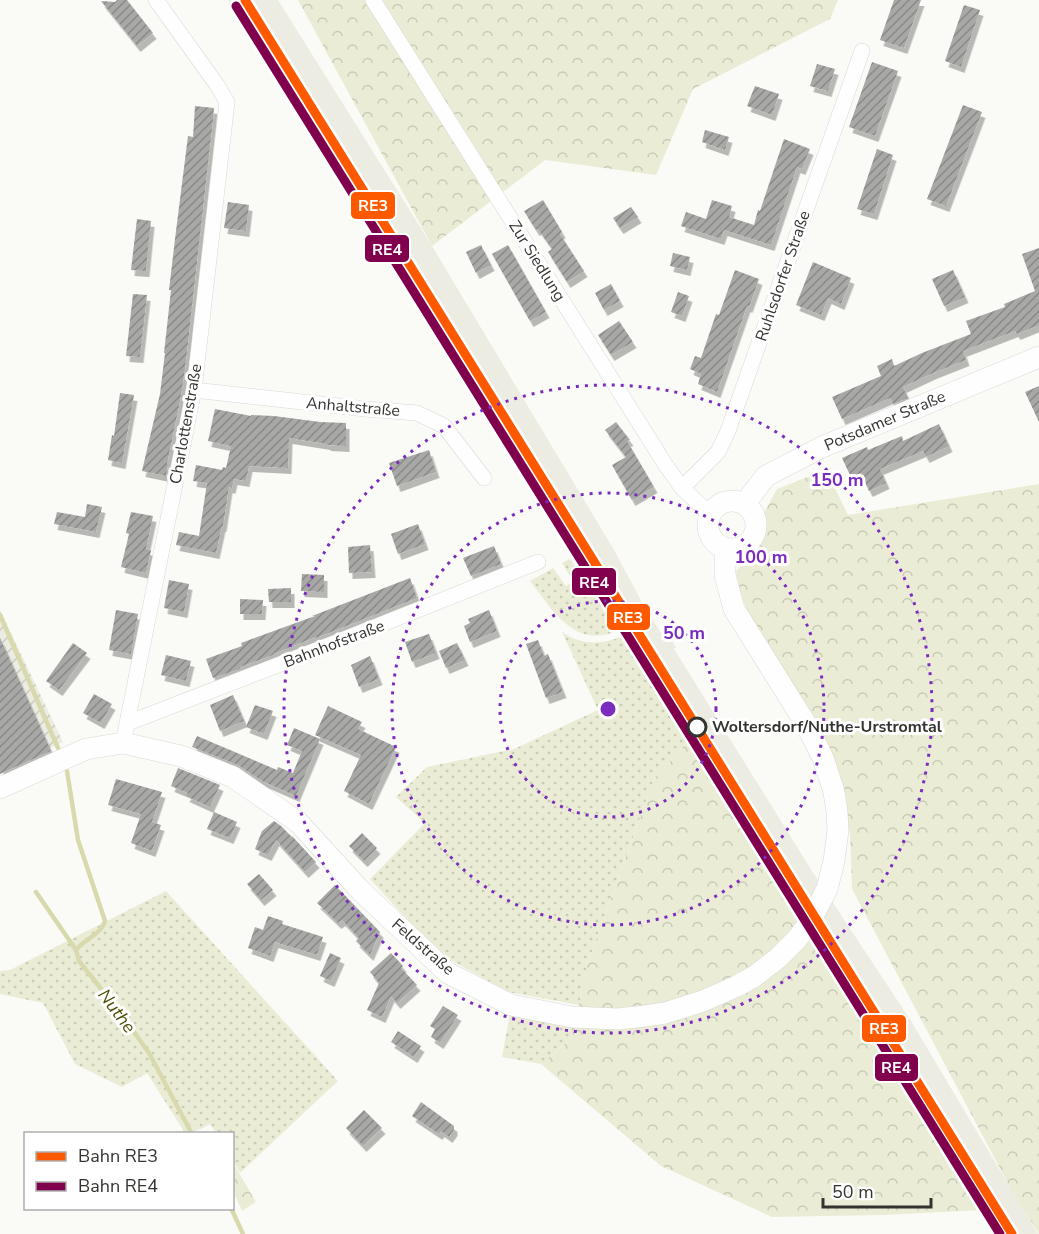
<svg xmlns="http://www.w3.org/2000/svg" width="1039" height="1234" viewBox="0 0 1039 1234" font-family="'Nunito Sans',sans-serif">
<defs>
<pattern id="industrial-furrows" width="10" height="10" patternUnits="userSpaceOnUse" patternTransform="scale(1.5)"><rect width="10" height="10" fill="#ecece3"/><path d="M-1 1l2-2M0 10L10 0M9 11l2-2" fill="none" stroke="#cbcbc3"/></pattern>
<pattern id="grass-dots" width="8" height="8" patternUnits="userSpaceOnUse" patternTransform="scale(1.5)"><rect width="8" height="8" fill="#ebecd5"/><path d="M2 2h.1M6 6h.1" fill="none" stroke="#cacbb7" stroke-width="1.8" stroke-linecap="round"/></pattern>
<pattern id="forest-crowns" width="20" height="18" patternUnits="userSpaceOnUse" patternTransform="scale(1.5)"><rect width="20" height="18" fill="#ebecd5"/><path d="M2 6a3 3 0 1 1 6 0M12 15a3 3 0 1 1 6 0" fill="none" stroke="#cacbb7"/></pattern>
<pattern id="building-hatch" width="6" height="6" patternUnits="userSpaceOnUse" patternTransform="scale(1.5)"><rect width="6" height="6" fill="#a8a8a7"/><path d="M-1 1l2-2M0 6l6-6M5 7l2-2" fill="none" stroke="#898988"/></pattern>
<filter id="shadow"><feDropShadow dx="3.5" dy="6" stdDeviation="0" flood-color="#0004"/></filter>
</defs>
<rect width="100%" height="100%" fill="#fafbf6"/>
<path fill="#ecece3" d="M228,0H278L432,246L614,550L643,604L663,636L668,634L676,647L674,649L812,871L911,1021L1038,1234H999L828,962L750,834L590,577H589L570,548Z"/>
<path fill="url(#industrial-furrows)" d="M0,610L63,742L0,772Z"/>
<path fill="url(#grass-dots)" d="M570,559L586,583L591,584L597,589L622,628C577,653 554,612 530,581L553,568L566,586L573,581L562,563Z
M562,632C581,645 600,645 621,637L640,668L645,665L691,738L654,779L587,965L579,1005L508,992L438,953L370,879L425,823L396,797L427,767L514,749L598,710Z
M166,891L338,1081L240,1173L233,1161L232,1134L216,1133L210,1124L201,1129L185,1133L147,1073L122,1087L75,1064L43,1003L0,994V971L10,970Z
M510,1014L575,1025L572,1038L541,1064L502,1057Z"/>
<path fill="url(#forest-crowns)" d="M298,0H838L830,19L693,89L656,175L545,160L432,246Z
M826,470L848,515L1039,484V1234L1013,1193L852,889L850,831L847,830L748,613L738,587L736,571L755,553L760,520L777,489Z
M691,738L750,834L828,962L983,1210L882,1215L772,1217L661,1166L541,1064L572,1038L587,965L654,779Z
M232,1161L256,1202L242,1211L233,1191Z"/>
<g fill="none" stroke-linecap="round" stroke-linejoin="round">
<path stroke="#d9d9ae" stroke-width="4.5" d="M0,615L58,748
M67,771L78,840L105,921C101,935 84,939 76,950
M36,892L76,950L79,961L122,1015L149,1053L192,1134
M231,1208L243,1234"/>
</g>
<path fill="url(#building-hatch)" filter="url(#shadow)" d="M117,0H127L153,33L137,46L101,1L115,2Z
M894,0H921L904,48L880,40Z
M964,5L980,10L961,67L945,61Z
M872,62L898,71L875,136L849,127Z
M817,64L835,69L828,91L810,86Z
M755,86L779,94L772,115L747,106Z
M963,105L982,112L946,206L927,199Z
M195,106L214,108L213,120L185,369L180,401L167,464H168L166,476L142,471L160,394L165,353H164L171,290H169L175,239L188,136L193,137Z
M705,130L729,137L725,150L702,142Z
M784,139L810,149L802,169L797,167L771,245L724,230L721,239L681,226L686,212L706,219L712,200L732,206L729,217L754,225L758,210L760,211Z
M877,149L893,155L874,214L857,209Z
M543,200L562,232L560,234L584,271L567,282L548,252L552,249L538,229L536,230L524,211Z
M228,202L249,205L246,231L224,228Z
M631,207L638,217L620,228L613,218Z
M137,219L151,221L146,271L131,270Z
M481,245L491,265L476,273L466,252Z
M508,245L546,312L530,321L492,254Z
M1039,248V325L1017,334L1015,331L963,351L966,360L933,373L903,387L908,398L893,404L890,398L842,419L832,397L881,376L877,366L892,359L894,366L922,353L971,334L966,321L1005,307L1004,304L1035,291L1022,254Z
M673,253L690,257L687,270L670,266Z
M813,262L851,278L841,304L828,298L821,315L796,305Z
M735,270L759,279L749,307L747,306L717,392L698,384L701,374L690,369L695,356L701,358L716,314L719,315Z
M953,270L965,297L944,306L932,279Z
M611,284L620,301L604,310L595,293Z
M678,292L689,296L682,316L671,312Z
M133,294L147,295L140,357L126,356Z
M619,321L633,342L611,355L598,335Z
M1039,386V422L1025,392Z
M120,393L134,395L122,463L108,460L112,435L114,436Z
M215,409L251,416V415L274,416L320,422L346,423V446L327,445V444L289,438L288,468L249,466L246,481L234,479L232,488L229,487L223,526H222L216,553L176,545L179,532L199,536L207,483L193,481L196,465L222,470L223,467L226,468L231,446L208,441Z
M616,422L630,440L627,441L654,487L632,500L612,465L626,457L605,430Z
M939,424L949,446L926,457L923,451L880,469L886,483L869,491L861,473L851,477L842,458L867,447L868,450L902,436L903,441Z
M429,450L436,472L397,486L389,463Z
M87,504L102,507L96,532L54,524L57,512L85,517Z
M131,512L153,516L146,549L151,550L146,573L121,567L129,534L126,533Z
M418,524L425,544L398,554L391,534Z
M370,545L372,572L349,573L348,547Z
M494,546L501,564L471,576L463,558Z
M302,574L324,575V592L301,591Z
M410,578L417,598L316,638V637L273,654V655L240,667V669L213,678L206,659L242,646L241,643L315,616H312Z
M169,580L189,584L184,612L164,608Z
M291,588V602H269L268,589Z
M240,599L263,600L262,614H240Z
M116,610L138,614L131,654L109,650Z
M489,610L497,631L470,642L464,626L470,623L468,619Z
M429,634L436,653L412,662L405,642Z
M0,638L51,751L0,774Z
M538,640L544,656L548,654L563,692L546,698L526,644Z
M73,643L87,653L59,690L46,681Z
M457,643L465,660L446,668L439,651Z
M166,655L191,661L186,681L161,675Z
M370,656L379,679L359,687L351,665Z
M94,694L112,704L101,723L83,713Z
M233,695L244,721L220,731L210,705Z
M255,705L273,711L264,734L246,727Z
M328,706L362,722L358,729L396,747L369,804L344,791L361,755L315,735Z
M294,728L320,739L296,796L262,781L238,765L192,747L197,736L277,770L278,767L293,773L302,751L287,745Z
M178,768L220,785L210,807L186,796L188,793L171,786Z
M116,779L162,792L152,822L161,825L152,851L131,843L141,814L108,805Z
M214,812L237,822L230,838L207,829Z
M274,821L281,826L292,837V836L316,862L305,872L276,840L268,855L255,849L262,831Z
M362,833L377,848L364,861L349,846Z
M259,874L273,890L261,900L247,884Z
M335,885L380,932L370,955L356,941L359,938L342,920L338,923L317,903Z
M268,916L283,921L282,924L323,937L317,955L275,942L270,956L248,948L255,927L263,930Z
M330,953L341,958L331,981L320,976Z
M391,953L403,966L401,968L417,985L397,1003L391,996L382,1017L367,1010L379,983L370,972Z
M443,1006L458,1015L440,1043L431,1037L435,1029L430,1026Z
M398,1031L421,1046L414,1057L391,1042Z
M421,1102L454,1126V1130L449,1137L441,1131L439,1134L412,1116Z
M364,1110L382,1128L363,1146L346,1128Z"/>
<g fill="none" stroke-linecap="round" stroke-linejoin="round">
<defs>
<path id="street" d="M373,0L665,464L682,488L710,514
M194,390L366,409L417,413L444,426L484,478
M682,488L718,452L728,431L862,51
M128,723L332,644L538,562
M123,743L194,390L227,102L217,85L156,0"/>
<path id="secondary" d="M708 525a24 24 0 1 1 48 0a24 24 0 1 1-48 0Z
M745,503L766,476L822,447L1039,357
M0,788L86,749L123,743L181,756L233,777L298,822L360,890L448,973L511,1005L572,1017L618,1019L645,1016L665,1013L703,1001L737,986L755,976L778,958L797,939L809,923L827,889L834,861L838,830L837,812L834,792L823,758L804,721L734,609L725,575V548"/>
</defs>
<use href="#street" stroke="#d8d8d5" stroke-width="16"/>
<use href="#secondary" stroke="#d8d8d5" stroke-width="22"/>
<use href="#street" stroke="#fefefe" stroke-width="15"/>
<use href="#secondary" stroke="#fefefe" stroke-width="21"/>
<defs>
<path id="rail-1" d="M245,0L1012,1234"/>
<path id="rail-2" d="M236,6L1000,1234"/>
</defs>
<use href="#rail-1" stroke="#fff" stroke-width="14"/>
<use href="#rail-2" stroke="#fff" stroke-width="14"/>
<use href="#rail-1" stroke="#ff5900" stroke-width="9"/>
<use href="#rail-2" stroke="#80004d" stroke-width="9"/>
</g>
<g fill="none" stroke="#7b2cbf" stroke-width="3" stroke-dasharray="3 6">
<circle cx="608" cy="709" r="108"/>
<circle cx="608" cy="709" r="216"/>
<circle cx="608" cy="709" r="324"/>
</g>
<circle fill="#fff" stroke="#333330" stroke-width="3" cx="697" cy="727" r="9"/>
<g text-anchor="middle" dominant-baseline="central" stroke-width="6" stroke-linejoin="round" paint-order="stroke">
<g font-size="16" fill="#333330" stroke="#fff">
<text transform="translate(537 261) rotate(58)">Zur Siedlung</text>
<text transform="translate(783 276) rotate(-71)">Ruhlsdorfer Straße</text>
<text transform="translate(353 407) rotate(5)">Anhaltstraße</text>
<text transform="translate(885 421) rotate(-23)">Potsdamer Straße</text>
<text transform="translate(186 424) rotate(-80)">Charlottenstraße</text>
<text transform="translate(334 644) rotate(-21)">Bahnhofstraße</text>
<text transform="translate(423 947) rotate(41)">Feldstraße</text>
</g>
<g font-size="16" font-weight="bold" fill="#333330" stroke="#fff" text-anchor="start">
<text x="712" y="727">Woltersdorf/Nuthe-Urstromtal</text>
</g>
<g font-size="18" font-style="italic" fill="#504e06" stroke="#fff">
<text transform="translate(117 1011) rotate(53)">Nuthe</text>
</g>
</g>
<circle cx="608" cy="709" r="9" fill="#7b2cbf" stroke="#fff" stroke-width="3"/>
<g font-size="18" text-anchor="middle" font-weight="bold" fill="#7b2cbf" stroke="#fff" stroke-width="6" stroke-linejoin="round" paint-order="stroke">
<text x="837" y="486">150 m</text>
<text x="761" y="563">100 m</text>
<text x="684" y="639">50 m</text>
</g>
<g stroke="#fff" stroke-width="2">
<rect x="350" y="191" width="46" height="29" rx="6" fill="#ff5900"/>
<rect x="364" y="234" width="46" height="29" rx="6" fill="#80004d"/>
<rect x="571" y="567" width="46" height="29" rx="6" fill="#80004d"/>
<rect x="606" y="603" width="45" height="28" rx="6" fill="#ff5900"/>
<rect x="861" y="1014" width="46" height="29" rx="6" fill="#ff5900"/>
<rect x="874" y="1053" width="45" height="29" rx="6" fill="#80004d"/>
</g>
<g font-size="16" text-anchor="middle" font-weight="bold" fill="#fff">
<text x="373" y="211">RE3</text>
<text x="387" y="255">RE4</text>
<text x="594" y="588">RE4</text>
<text x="628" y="623">RE3</text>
<text x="884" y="1034">RE3</text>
<text x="896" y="1073">RE4</text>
</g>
<rect x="24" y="1132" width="210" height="78" fill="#ffffff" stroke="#adadac" stroke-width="1.5"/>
<rect x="36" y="1152" width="30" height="9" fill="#ff5900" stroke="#adadac" stroke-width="1.5"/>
<text x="78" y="1162" font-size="18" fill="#333330">Bahn RE3</text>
<rect x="36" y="1182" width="30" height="9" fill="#80004d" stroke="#adadac" stroke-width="1.5"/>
<text x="78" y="1192" font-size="18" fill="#333330">Bahn RE4</text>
<path d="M823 1198v9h108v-9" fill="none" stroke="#333330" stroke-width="3"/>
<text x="832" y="1198" font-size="18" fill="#333330" stroke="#ffffff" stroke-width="4.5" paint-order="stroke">50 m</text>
</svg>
